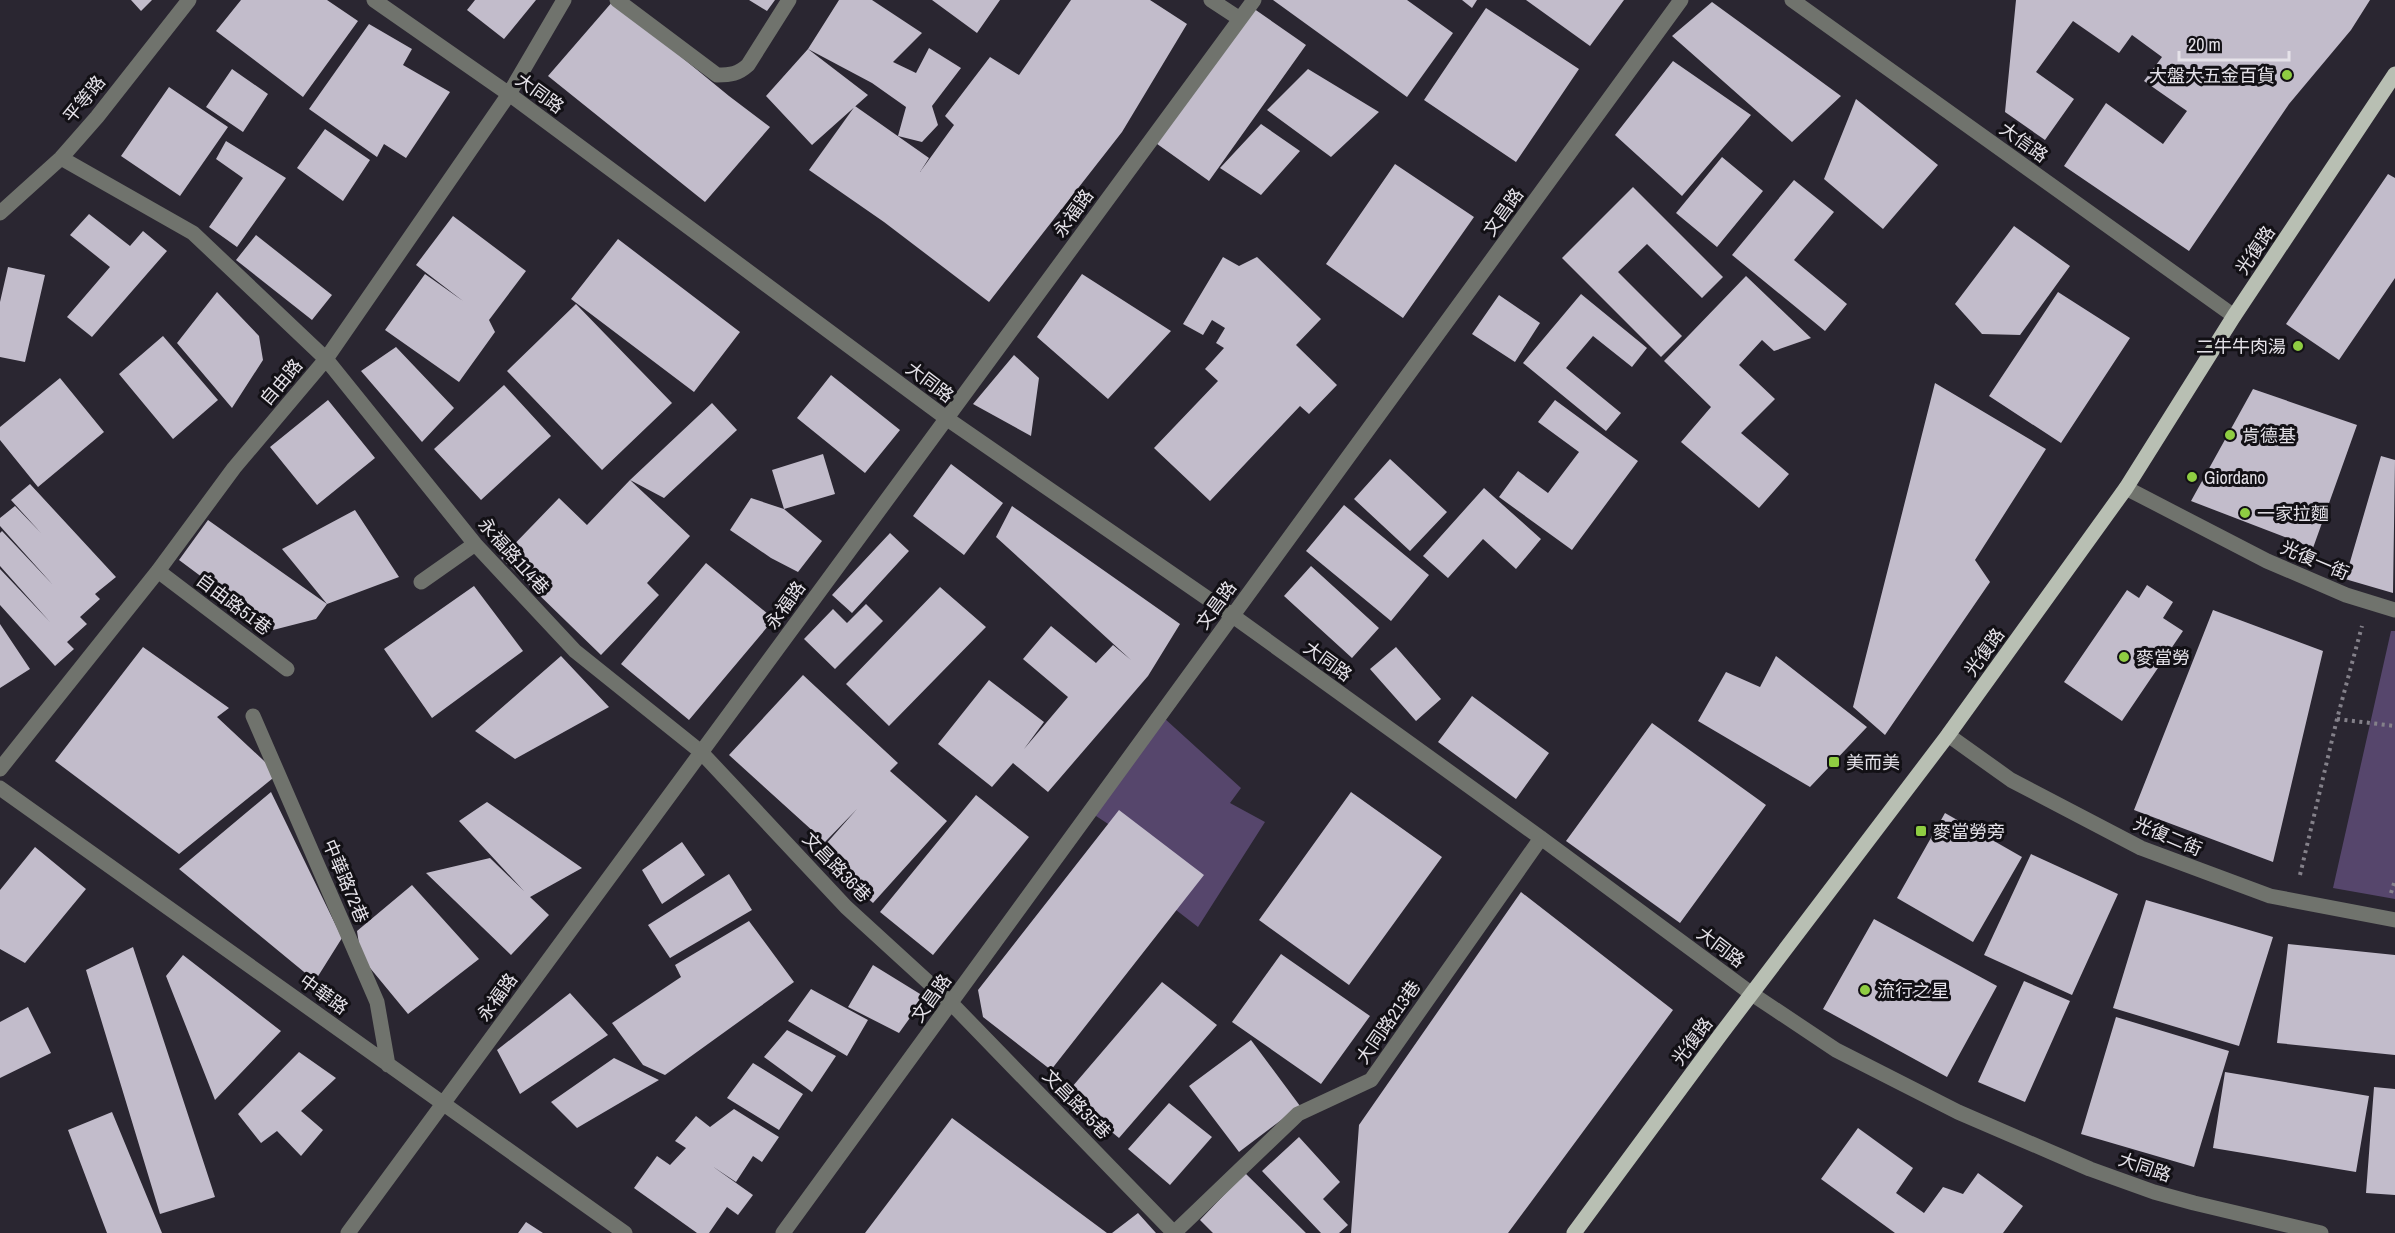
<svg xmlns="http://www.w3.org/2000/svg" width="2395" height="1233" viewBox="0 0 2395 1233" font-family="'Archivo Narrow','Noto Sans TC',sans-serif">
<rect width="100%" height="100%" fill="#2a2631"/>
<path fill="#56466c" d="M2391,631H2395V899L2333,888Z
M1164,718L1241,788L1230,803L1265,822L1198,927L1167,903L1184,874L1093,814Z"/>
<path fill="#c2bccb" d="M131,0H152L141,11Z
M241,0H327L358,21L303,97L216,31Z
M475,0H536L504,39L467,10Z
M749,0H775L767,11Z
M839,0H872L922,33L893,62L916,73L929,48L961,68L932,106L938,125L922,142L898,136L906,107L872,83L808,49Z
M932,0H1000L977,33Z
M1071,0H1150L1187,24L1122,132L989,302L884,222L809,170L855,106L929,158L920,172L954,125L945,116L990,57L1019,75Z
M1273,0H1407L1453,33L1407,97Z
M1462,0H1477L1472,8Z
M1526,0H1624L1590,46Z
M2016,0H2370L2351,30L2289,104L2189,251L2064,166L2106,103L2163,144L2187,111L2144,81L2162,57L2132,35L2119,53L2073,21L2036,72L2074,99L2045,140L2005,112Z
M613,1L729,96L770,127L705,202L548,76Z
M1712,2L1841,96L1792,142L1672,36Z
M1250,6L1306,45L1209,181L1153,141Z
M1486,8L1579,69L1516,162L1424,100Z
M369,24L412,49L403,65L450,92L406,158L384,144L377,157L309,109Z
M808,49L868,95L812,145L766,96Z
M1673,61L1751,115L1682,196L1615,135Z
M232,69L268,94L243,132L206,107Z
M1308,69L1379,112L1331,157L1267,110Z
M169,87L228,127L180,196L121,156Z
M1856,99L1938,165L1883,229L1824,179Z
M1261,124L1300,151L1261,195L1220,168Z
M325,129L370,160L343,201L297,168Z
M226,141L286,178L237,247L209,227L243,178L216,159Z
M1722,157L1763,191L1717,247L1676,213Z
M1395,164L1474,217L1403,318L1326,264Z
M2388,174L2395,178V278L2339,360L2286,324Z
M1794,180L1834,212L1794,260L1847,304L1825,331L1732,255Z
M1633,187L1723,277L1702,298L1647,244L1618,272L1682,336L1661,357L1562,258Z
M89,214L130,246L143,231L167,251L92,337L67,317L110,267L70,235Z
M453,216L526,271L489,320L495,332L459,382L385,330L425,274L463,301L416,265Z
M2014,226L2070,266L2020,335L1982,334L1955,304Z
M256,235L332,295L312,320L236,260Z
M618,239L740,332L694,392L571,299Z
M1223,257L1239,266L1257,257L1321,319L1296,345L1337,385L1309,414L1300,406L1210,501L1154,448L1218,381L1205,369L1224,348L1216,343L1225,328L1212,320L1203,335L1183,324Z
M8,267L45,275L25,362L0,357V302Z
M1082,274L1171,331L1108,399L1037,337Z
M1746,276L1811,338L1774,351L1762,340L1739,365L1775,399L1741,433L1789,474L1759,508L1681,442L1711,407L1664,361Z
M217,292L259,336L263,360L232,408L177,343Z
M2058,292L2130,338L2061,443L1989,396Z
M1581,294L1647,348L1632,367L1593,336L1566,368L1621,413L1606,431L1523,363Z
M1499,295L1540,323L1515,362L1472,334Z
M576,304L672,403L602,470L507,371Z
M163,336L218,400L173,439L119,374Z
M396,347L454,408L422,442L361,371Z
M1014,355L1039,378L1031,436L973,404Z
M831,375L900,430L865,473L797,418Z
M60,378L104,432L38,487L0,440V427Z
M1935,383L2046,449L1975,560L1990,582L1885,735L1853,707Z
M504,385L551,436L481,500L434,449Z
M2253,389L2357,425L2313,548L2191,501Z
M328,400L375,458L317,505L270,447Z
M1555,400L1638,461L1572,550L1499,497L1518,471L1548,493L1579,452L1538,422Z
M712,403L737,430L664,498L630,480Z
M823,454L835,494L784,509L822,541L798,572L771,558L730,530L751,498L784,509L772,470Z
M2381,456L2395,460L2393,593L2345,579Z
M1390,459L1447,512L1410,551L1354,499Z
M951,464L1003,503L964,555L913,516Z
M630,480L690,536L647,583L659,595L601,655L501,558L559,498L587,525Z
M30,484L116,577L95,594L100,599L80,617L87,624L67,642L74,649L55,666L0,605V569L50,622L0,566V533L2,531L53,585L0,526V518L15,506L41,533L11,500Z
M1484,488L1541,539L1516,569L1483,539L1448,578L1423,556Z
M1344,505L1429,575L1391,621L1306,551Z
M1012,506L1180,624L1148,676L1048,792L1013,763L992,787L938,744L989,680L1044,722L1024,749L1068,697L1023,659L1051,626L1096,663L1113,645L1131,660L996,537Z
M355,510L399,577L327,604L282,549Z
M208,520L327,604L316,619L273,630L179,560Z
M890,533L909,551L852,613L832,595Z
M706,563L774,619L689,720L621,664Z
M1311,566L1379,628L1352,658L1284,596Z
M2147,585L2173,602L2163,618L2183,631L2122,721L2064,682L2127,590L2139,598Z
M474,586L523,651L432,718L384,649Z
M940,587L986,627L889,726L846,684Z
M866,604L883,621L835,669L804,639L833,609L847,623Z
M2213,610L2323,651L2273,862L2134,810Z
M0,624L30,669L0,688Z
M143,647L229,708L217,717L278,774L179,854L55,761Z
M1396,647L1441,699L1416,721L1370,669Z
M561,656L609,707L515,759L475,731Z
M1776,656L1867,727L1810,787L1698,721L1726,672L1760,687Z
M803,675L898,763L890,771L947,821L873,903L817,854L857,809L825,842L729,755Z
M1472,696L1549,753L1516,799L1438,742Z
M1652,723L1766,805L1680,923L1566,841Z
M271,792L342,938L315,981L179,869Z
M1351,792L1442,857L1349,985L1259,920Z
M976,795L1029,837L933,955L880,912Z
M487,802L582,868L530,897L549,915L511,955L426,873L490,858L524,891L459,821Z
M1119,810L1204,875L1051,1070L983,1017L978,990Z
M1945,813L2022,857L1973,942L1897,898Z
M682,842L705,875L662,904L642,870Z
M35,847L86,889L25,963L0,949V890Z
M2031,854L2118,894L2072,995L1984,955Z
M729,874L752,910L670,958L648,925Z
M412,885L479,959L408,1014L361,957L357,931Z
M1521,892L1673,1010L1508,1233H1351L1359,1125Z
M2146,900L2273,937L2239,1046L2113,1008Z
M1874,919L1997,986L1947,1077L1823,1009Z
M749,921L794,982L665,1075L643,1065L612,1023L681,977L675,965Z
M2288,944L2395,955V1055L2277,1043Z
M133,947L215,1197L160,1214L86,970Z
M1281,954L1370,1016L1321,1084L1232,1022Z
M183,955L281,1031L215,1100L166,976Z
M873,965L925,997L899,1033L848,1007Z
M2024,981L2070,1001L2025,1102L1978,1082Z
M1162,982L1217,1025L1119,1138L1066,1094Z
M811,989L868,1020L847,1056L788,1021Z
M570,993L608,1035L520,1094L497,1050Z
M28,1007L51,1053L0,1078V1022Z
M2116,1017L2229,1051L2194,1167L2081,1134Z
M787,1030L836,1056L812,1092L764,1057Z
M1251,1040L1300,1106L1239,1152L1189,1086Z
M299,1052L336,1078L301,1111L323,1130L301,1156L277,1131L261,1143L238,1114Z
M614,1058L659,1080L577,1128L551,1102Z
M753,1063L803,1094L779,1130L727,1098Z
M2225,1072L2369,1096L2356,1172L2213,1148Z
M2374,1087L2395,1089V1195L2366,1193Z
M1169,1103L1212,1137L1170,1185L1128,1149Z
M734,1109L779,1137L762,1162L753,1156L736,1182L712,1166L753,1195L738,1215L727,1207L709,1233H697L634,1188L657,1156L670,1165L686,1148L675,1141L696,1116L710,1127Z
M112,1112L162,1233H107L68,1130Z
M952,1118L1107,1233H865Z
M1858,1128L1913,1168L1896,1193L1924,1213L1943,1187L1963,1194L1978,1173L2023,1206L2003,1233H1895L1821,1179Z
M1299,1137L1340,1182L1323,1199L1348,1225L1339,1233H1321L1262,1171Z
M1245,1173L1306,1233H1213L1200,1220Z
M1138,1213L1156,1233H1112Z
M526,1222L543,1233H518Z"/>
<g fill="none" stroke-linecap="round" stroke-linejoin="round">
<path stroke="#84818a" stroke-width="4" stroke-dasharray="3 4.5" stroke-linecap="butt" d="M2337,719L2395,726
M2300,875L2337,719L2362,626
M2391,893L2395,880"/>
<path stroke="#70736d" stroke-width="15" d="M374,0L509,94L946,418L1233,616L1541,838L1752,994L1836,1050L1958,1112L2090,1169L2154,1192L2194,1203L2321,1233
M617,0L717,75C731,75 738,74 748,65L789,0
M1211,0L1240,19
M1792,0L2234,316
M61,158L193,233L326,359L475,544L575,651L701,752L846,907L951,1003L1174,1233
M0,213L61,158L97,117L189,0
M2126,488L2267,561L2346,595L2395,610
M158,571L287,669
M421,582L475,544
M253,716L377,1002L388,1065
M1948,735L2011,780L2141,848L2270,896L2395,920
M0,769L158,571L234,468L326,359L509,94L564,0
M0,788L625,1233
M348,1233L1254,0
M783,1233L1681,0
M1174,1233L1298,1114L1371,1080L1541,838"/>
<path stroke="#b8bfb3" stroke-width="15" d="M1574,1233L1721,1034L1948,735L2126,488L2234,316L2395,74"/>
</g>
<g fill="#8fcd42" stroke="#121015" stroke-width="2">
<circle cx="2287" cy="75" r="6"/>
<circle cx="2298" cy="346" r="6"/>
<circle cx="2230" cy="435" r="6"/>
<circle cx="2192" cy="477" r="6"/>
<circle cx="2245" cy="513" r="6"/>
<circle cx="2124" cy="657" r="6"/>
<rect x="1828" y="756" width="12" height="12" rx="3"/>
<rect x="1915" y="825" width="12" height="12" rx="3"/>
<circle cx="1865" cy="990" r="6"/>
</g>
<g text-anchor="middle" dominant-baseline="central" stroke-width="6" stroke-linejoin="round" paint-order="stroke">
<g font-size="18" fill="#e5e2e9" stroke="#121015" text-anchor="start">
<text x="2275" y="75" text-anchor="end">大盤大五金百貨</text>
<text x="2286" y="346" text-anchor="end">二牛牛肉湯</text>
<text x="2242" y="435">肯德基</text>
<text x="2204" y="477">Giordano</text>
<text x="2257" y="513">一家拉麵</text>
<text x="2136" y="657">麥當勞</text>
<text x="1846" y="762">美而美</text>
<text x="1933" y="831">麥當勞旁</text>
<text x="1877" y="990">流行之星</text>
</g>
<g font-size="18" fill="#e5e2e9" stroke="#121015">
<text transform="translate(540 93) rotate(36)">大同路</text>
<text transform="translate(84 99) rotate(-51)">平等路</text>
<text transform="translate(2024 142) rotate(36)">大信路</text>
<text transform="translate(1503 212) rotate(-54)">文昌路</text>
<text transform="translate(1073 213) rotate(-54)">永福路</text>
<text transform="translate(2255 250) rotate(-56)">光復路</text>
<text transform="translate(281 382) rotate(-50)">自由路</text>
<text transform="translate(930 382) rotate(37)">大同路</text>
<text transform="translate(514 556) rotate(48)">永福路114巷</text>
<text transform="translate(2315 560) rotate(23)">光復一街</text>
<text transform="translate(234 604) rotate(37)">自由路51巷</text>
<text transform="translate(785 605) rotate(-54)">永福路</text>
<text transform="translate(1216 605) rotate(-54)">文昌路</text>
<text transform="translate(1984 652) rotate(-54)">光復路</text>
<text transform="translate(1328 661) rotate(36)">大同路</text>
<text transform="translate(2168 836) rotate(23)">光復二街</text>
<text transform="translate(837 867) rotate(46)">文昌路36巷</text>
<text transform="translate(346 881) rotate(67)">中華路72巷</text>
<text transform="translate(1721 947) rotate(37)">大同路</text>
<text transform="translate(324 994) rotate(36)">中華路</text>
<text transform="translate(497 997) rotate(-54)">永福路</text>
<text transform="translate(931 998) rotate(-54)">文昌路</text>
<text transform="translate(1388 1022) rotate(-55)">大同路213巷</text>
<text transform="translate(1692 1041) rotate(-53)">光復路</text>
<text transform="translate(1077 1104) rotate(46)">文昌路35巷</text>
<text transform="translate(2145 1167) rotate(19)">大同路</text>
</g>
</g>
<path d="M2179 51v9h110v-9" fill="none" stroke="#e5e2e9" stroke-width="3"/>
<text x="2188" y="51" font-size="18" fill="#e5e2e9" stroke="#121015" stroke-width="4.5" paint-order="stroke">20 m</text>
</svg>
